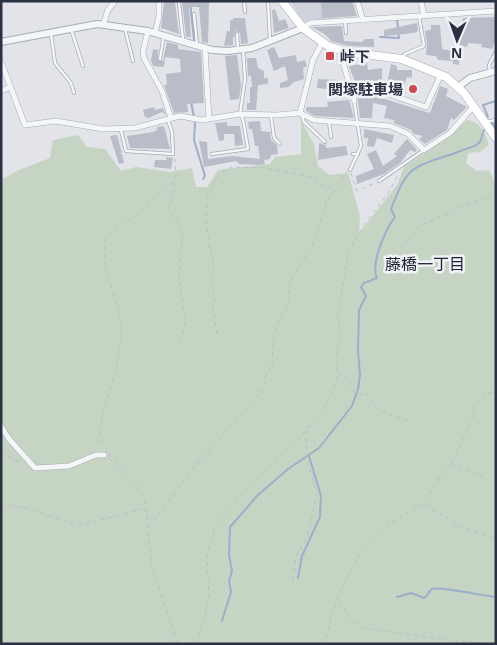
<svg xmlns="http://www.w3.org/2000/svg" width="497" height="645" viewBox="0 0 497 645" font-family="'Open Sans','Noto Sans JP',sans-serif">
<rect width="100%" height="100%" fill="#e2e4ea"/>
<path fill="#d0d3dc" d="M290,1H332L333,20L304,22Z"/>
<path fill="#c6d4c3" d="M467,120C481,122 485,133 489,145L480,152L468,153L466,163L477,171L489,170L496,185V644H1V180L19,170L50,158L53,140L78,135L87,147L105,149L121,171L136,167L170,172L192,168L196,187H207L218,170L270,164L275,157L301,154V121L314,144L318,166L329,175L348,173L360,216L359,233L397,185L404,167L451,135Z"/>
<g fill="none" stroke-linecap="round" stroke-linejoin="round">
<path stroke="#9dafc9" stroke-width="2" d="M190,1L194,40
M397,20L398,27
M380,37L399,38L398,32
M191,102L194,117
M488,117L483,105L496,101
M491,122L496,128
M195,123L194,140L205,176L203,179
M298,578L302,556L320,517L321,496L309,456
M397,597L411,593L424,598C429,595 428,592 432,589C437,586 485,596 496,597
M222,621L231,592L229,581L232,571L229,555L230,527L258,495L288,469L319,448L352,406L358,389L360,375L358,351L359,310L366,296L361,287L364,283L377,278C370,263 386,229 395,217L391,209C406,171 408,168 446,156C457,153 464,149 475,146L480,142L484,130"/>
</g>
<path fill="#b9bdc7" d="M164,1L175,2L179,34L161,28Z
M209,1L208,43L202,42L199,7H189L191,37H186L182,2Z
M331,1H352L357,16L322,18L321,3Z
M275,9L279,21L285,19L289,28L274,33L272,10Z
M496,17V38L492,49L481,47L482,44L468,43L467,47L460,45L463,18Z
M233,18H245L248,43L241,44L240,33L236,31L234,38L233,37V45L224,46L227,31H230V20H233Z
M417,23L418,31L414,33L384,36V30Z
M431,25H440L442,49L452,51V56L459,58V65L453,64V61L438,60L436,56L426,55L427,45L425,31L431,30Z
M342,26L344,41L362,42L365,39H374V47L348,46L331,41L326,35L312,27Z
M167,42L178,45V49L201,52L204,103L187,104L188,112L174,113L164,85H167L166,74L181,72L180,59L165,57L164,67L153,66L151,61L153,49L158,50V61H163Z
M274,47L279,58L296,55L297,62L305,60L307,66L303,68L304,79L294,82L288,87L280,88V83L288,80L285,66L274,71L267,50Z
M237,55L241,86L239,99L230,100L225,56Z
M247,58H256L258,68L264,71V78H268V84L258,85L256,110H247V103H250V87H252L251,76H248Z
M367,63L368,70L382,68V87L372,84L373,80L355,82L349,66Z
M391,64L397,66V70H412V78L407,77L402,92L386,89Z
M318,79L338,80V85L330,84L327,89L317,88Z
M440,86L448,89L446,96L467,107L454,120L451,118L447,130L425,144L419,139L423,136L414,134L411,130L394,123V120L384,118L387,106L373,103L372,118H360L357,93L378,97L430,113Z
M349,100L354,118L315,116L306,111V107H328L327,102Z
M154,107L155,110L163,108L166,115L162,112L148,118L145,117L143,110Z
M260,121L261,131L270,132L271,140L277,145L278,154L271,155L270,159L264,160L265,164L259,165L239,164L236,161L204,167L199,141L207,142L208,159L232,156L260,159L258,146H255L252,129H249L248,122Z
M227,122V126H240L243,145L235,146L234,134H224V140L219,141L215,123Z
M164,126L170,149L130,148L127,136L153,132L157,130V127Z
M364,129L394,135L392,143L377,138L374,147L367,146L368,138H364Z
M117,135L122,153L119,154H122L124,163L119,164L110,136Z
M407,139L417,150L415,152L410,150L401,162L384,174L357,184L356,176L374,169L367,154L376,150L383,166L397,156L394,154Z
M319,143L326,145V148L346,146L348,155L318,160Z
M166,157L173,158L171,169L154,167L155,160H167Z"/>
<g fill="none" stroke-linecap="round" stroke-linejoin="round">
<defs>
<path id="service" d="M244,1L245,12
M268,1L270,40
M179,3L183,39
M194,14L197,44
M345,21L346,33
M71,29L83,66
M125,29L133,61
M51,34L55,63L71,83L74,93
M237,34L238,50
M402,58L405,54L424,46L419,16
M160,59L164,35
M490,71L489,65L496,52
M301,113L304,122L325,142
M271,116L274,138L280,144
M329,121L331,137
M485,122L496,120
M121,130L126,151L173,154L172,132L168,120
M212,154L248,149L243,119L240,114L245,79L243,50
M353,154H358
M350,170L361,146L354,100
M379,181L424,150"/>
<path id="minor" d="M357,1L363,20
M421,1L424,16
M103,25L108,10L115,1
M303,28L310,23L496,11
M148,31L143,51L144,58L162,91L171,118
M155,33L159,16V1
M205,48L209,119
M343,52V62L354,100
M1,62L25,125L56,121L103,129L135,128L180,116L202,120L240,114L277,115L300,113L314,120L390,126L408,134L424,150L450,133L473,107
M351,89L365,86L426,107L441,74
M1,91L10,87
M300,113L313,60L322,43
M1,426L9,439L35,468L69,466L96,455H104"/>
<path id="tertiary" d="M1,42L97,24L148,31L212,50L228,51L252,48L303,28
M458,87L470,78L496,71"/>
<path id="primary" d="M282,1L303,28L328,46L347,52L402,59L446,77L464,93L496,138"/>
</defs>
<use href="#service" stroke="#a7abb4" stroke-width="4"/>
<use href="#minor" stroke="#a7abb4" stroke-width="6"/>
<use href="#tertiary" stroke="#a7abb4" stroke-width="8"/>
<use href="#primary" stroke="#a1a8b6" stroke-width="9"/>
<path stroke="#bcbfc5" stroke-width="1" stroke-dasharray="4 4" stroke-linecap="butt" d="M351,173L357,191L375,183
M173,183L175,187L169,210L181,229L182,236L179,277L185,322L184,330L178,345
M401,248L421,225L488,196L496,190
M217,334L213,307L215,298L211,285L214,265L209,246L206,216L208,197L218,175L231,167L266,168L311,177L318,184L335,189
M338,372L349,380L354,393L358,395L367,394C375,413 392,415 410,421
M107,450L99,438L102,416L116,371L120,348L121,328L119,310L106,270L104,243L107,236L119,226L135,217L173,182L176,176L175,158
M1,453L23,464
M109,454L118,464V467
M109,458L137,485L145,499L152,568L178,644
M451,463L483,477
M1,504L34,510L78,526L146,508
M425,505L464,528L496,539
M149,528L193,468L265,387V378L272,365L273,341L276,328L288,304L290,281L312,246L327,201L347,172
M293,580L296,556L308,536L317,494L306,455L307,430
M339,602L353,621L363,628L448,640L496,644
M1,640L4,644
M168,644L173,633
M196,644L209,600L207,555L215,528L242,493L297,441L321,413L331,395L337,376L336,356L340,334L338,314L348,253L363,226L389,192L399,173
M321,644L328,635L331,616L343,585L361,553L395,520L424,504L440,476L454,459L471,423L476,403L487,393L496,391"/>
<use href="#service" stroke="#f5f6f8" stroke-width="2.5"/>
<use href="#minor" stroke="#f5f6f8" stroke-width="5"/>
<use href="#tertiary" stroke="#f5f6f8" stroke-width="6"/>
<use href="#primary" stroke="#fff" stroke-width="8"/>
</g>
<g fill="#cd4951" stroke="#f2f3f7" stroke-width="2">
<rect x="325" y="51" width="10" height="10" rx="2.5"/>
<circle cx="413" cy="89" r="5"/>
</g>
<g text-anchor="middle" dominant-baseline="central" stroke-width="5" stroke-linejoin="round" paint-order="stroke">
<g font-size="15" font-weight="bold" fill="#2a3142" stroke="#f2f3f7" text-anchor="start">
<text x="340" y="56">峠下</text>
<text x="403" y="89" text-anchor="end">関塚駐車場</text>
</g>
<g font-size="16" fill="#1c2233" stroke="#f2f3f7">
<text x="425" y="264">藤橋一丁目</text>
</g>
</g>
<rect width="497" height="645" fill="none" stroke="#2a3142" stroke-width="5"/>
<g transform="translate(457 40) rotate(182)" stroke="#f2f3f7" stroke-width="4" paint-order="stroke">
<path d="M0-4L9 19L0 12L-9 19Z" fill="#2a3142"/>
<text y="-8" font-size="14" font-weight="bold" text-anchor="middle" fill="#2a3142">N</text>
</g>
</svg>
